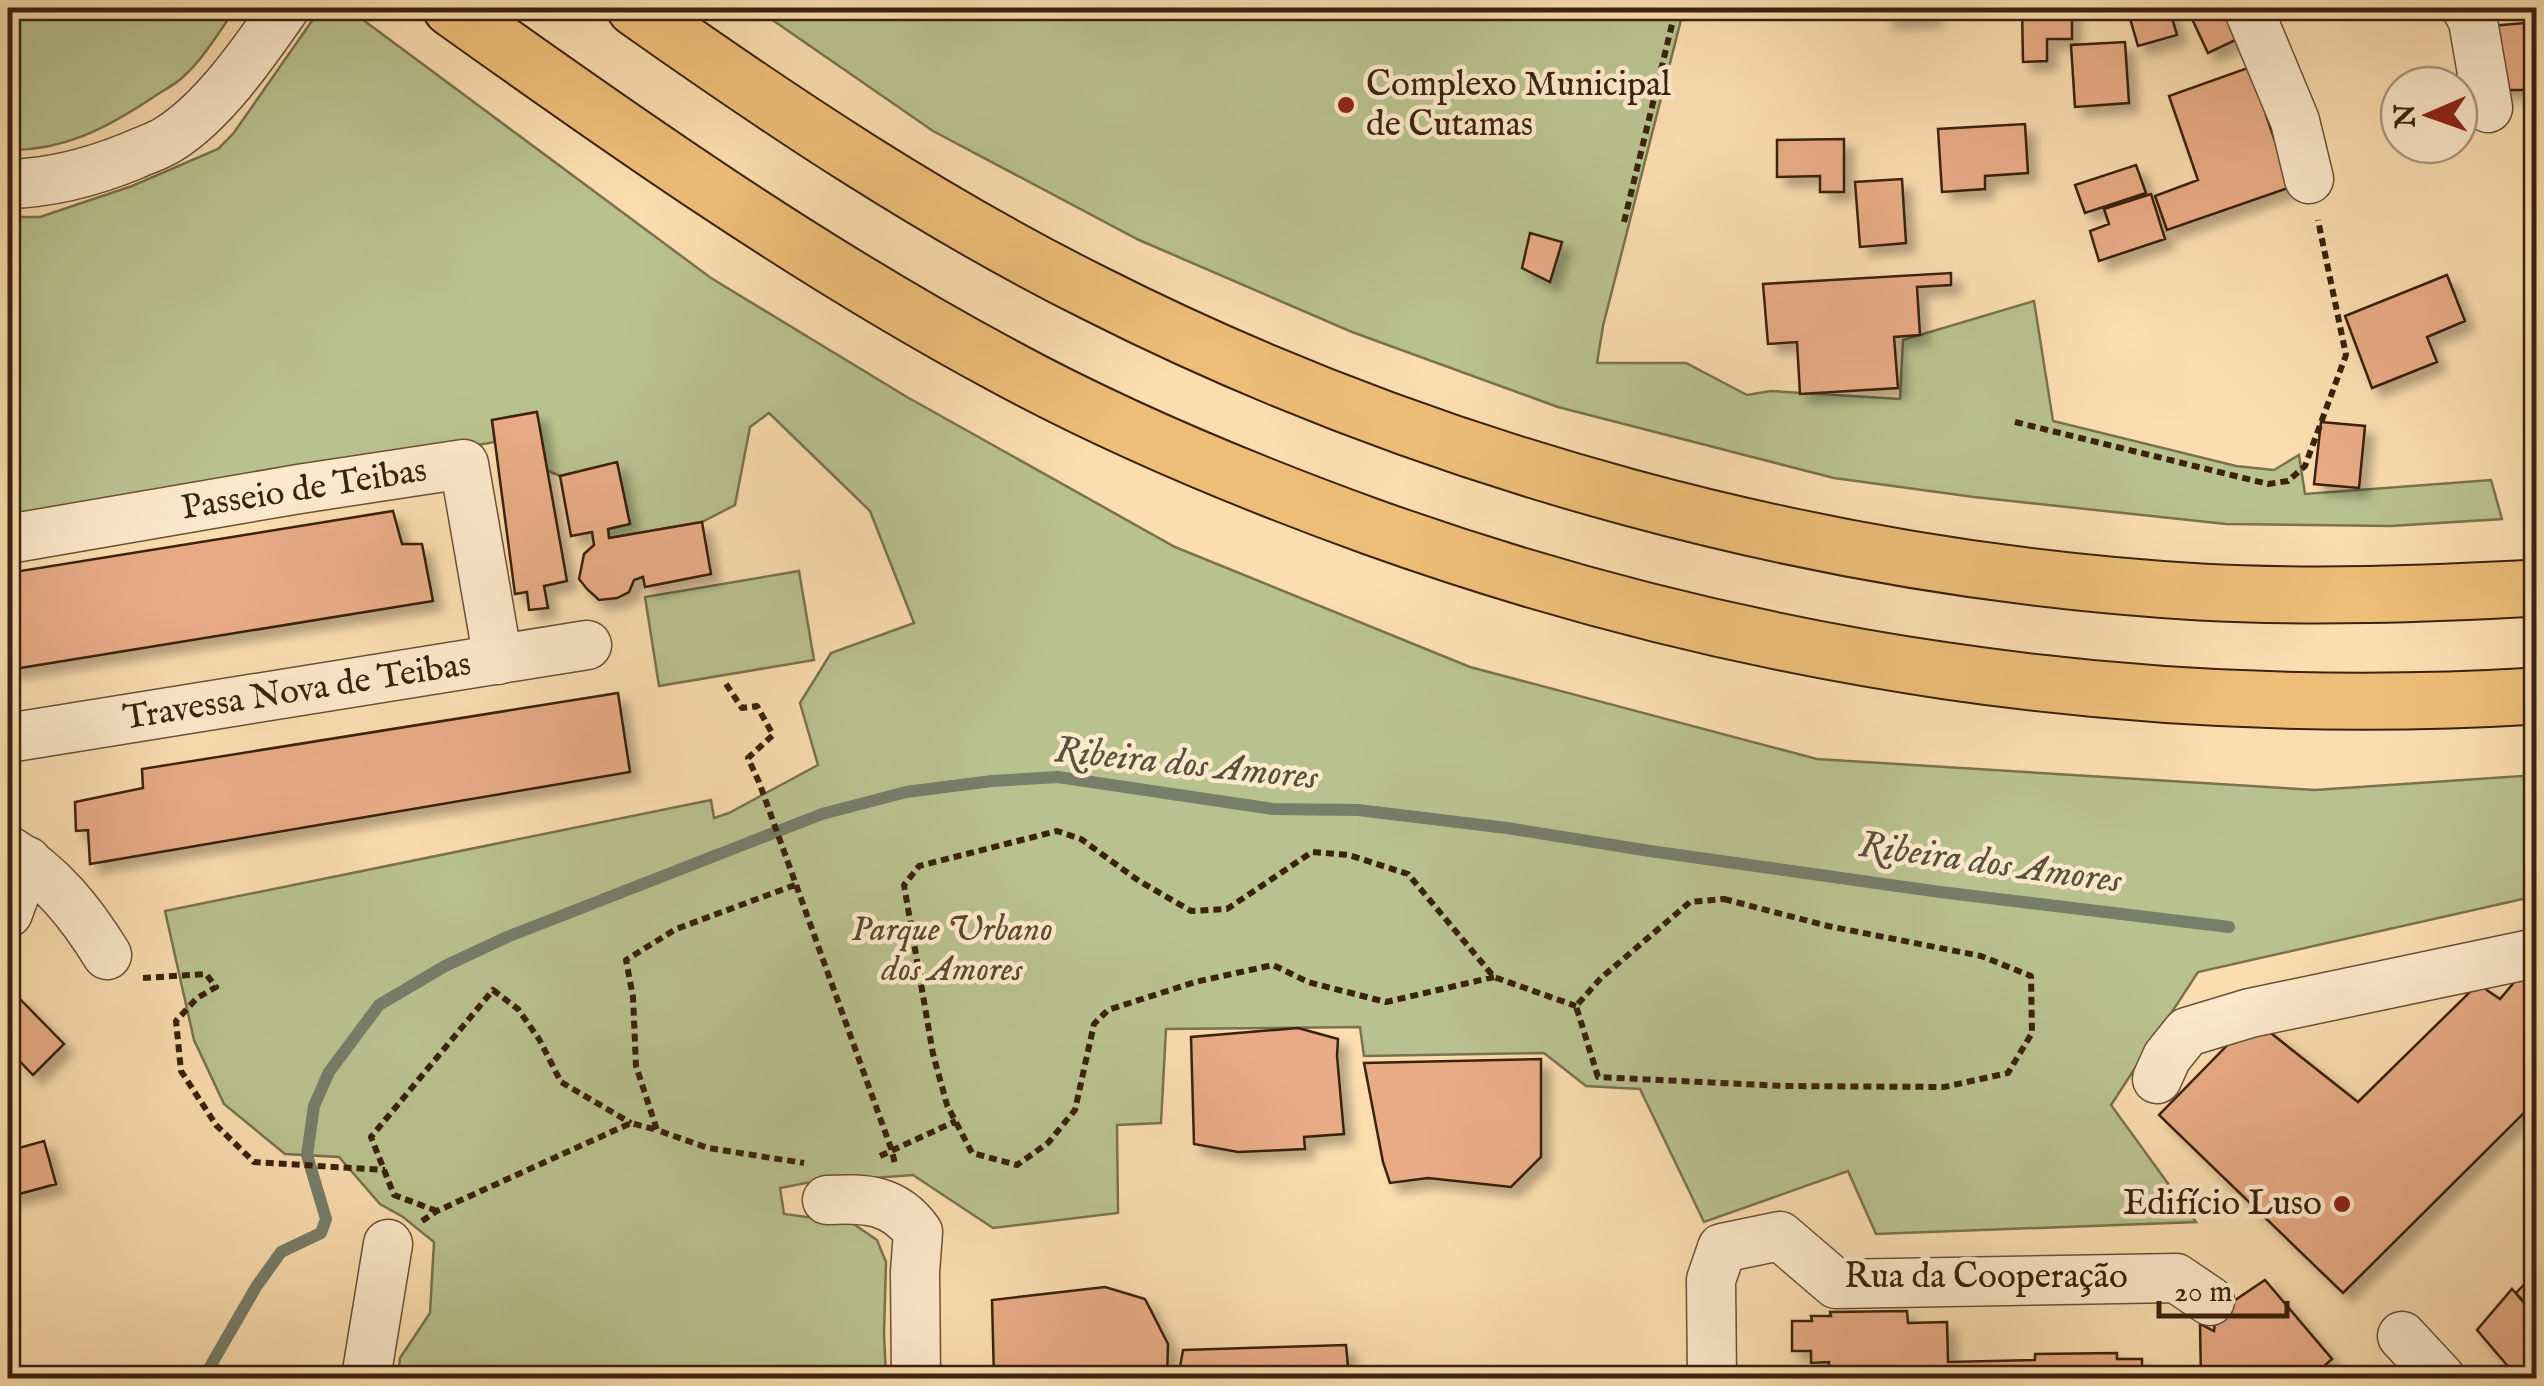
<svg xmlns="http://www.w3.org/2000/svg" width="2544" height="1386" viewBox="0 0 2544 1386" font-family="'IM FELL English',serif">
<defs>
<filter id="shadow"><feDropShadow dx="9" dy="9" stdDeviation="5" flood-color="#0004"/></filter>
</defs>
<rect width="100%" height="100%" fill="#fbddaf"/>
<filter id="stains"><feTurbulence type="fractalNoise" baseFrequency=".002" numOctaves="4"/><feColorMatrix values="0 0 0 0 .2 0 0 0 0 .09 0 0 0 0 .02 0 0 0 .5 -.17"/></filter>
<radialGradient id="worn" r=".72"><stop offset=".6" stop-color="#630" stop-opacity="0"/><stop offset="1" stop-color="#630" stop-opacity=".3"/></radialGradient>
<path fill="#b9c28f" stroke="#7a724e" stroke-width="2.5" d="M8,8H236C220,30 204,58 184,76C175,85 162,91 152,98C107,128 63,151 8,150Z
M321,8H347L711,278L907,397L1175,547L1470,667L1817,759L2315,790L2536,775V896L2198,972L2111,1105L2196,1222L1876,1234L1848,1171L1704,1222L1640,1089L1586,1086L1544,1053L1364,1056L1360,1027L1166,1029L1161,1123L1117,1125L1118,1213L993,1228L913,1175L806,1183L780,1188L784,1214L852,1223L877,1240L886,1262L884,1334L886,1378H398L400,1358L430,1313L434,1242L403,1217L380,1204L339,1157L285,1154L224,1104L194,1040L165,911L711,800L714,818L729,813L818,765L800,703L831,653L914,623L870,511L769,413L750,427L735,505L702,522L609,538L608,529L630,523L617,463L560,476L546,470L536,412L492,420L495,442L8,526V217H40L132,186L218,149L233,134Z
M755,8H1684L1603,326L1597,363H1686L1747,395L1771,391L1900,399L1903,340L2034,301L2053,421L2236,466L2274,470L2299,455L2305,494L2491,480L2502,519L2391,526L2226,524L1974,497L1834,478L1558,407L1352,332L1139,240L933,131Z
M799,571L814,660L659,686L645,597Z"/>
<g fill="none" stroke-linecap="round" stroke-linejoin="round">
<path stroke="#777e6a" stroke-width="12" d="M201,1378L207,1372L256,1287L281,1252L321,1233L326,1219L307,1155L314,1106L329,1072L379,1005L445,966L507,937L822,814L906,792L992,781L1058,777L1273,809L1358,810L1507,828L1650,851L1940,892L2229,927"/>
</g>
<path fill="#e8ab85" stroke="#3a220d" stroke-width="2.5" filter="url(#shadow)" d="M1885,8H1932V17L1885,20Z
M2022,8H2072V39H2047V61L2023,62Z
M2127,8H2169L2177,35L2138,46Z
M2218,8H2231L2244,36L2208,53L2192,19Z
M2536,22V90H2492L2491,26Z
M2125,42L2129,103L2075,107L2071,45Z
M2256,65L2273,113L2266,115L2291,187L2167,230L2155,196L2198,180L2169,96Z
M2025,124L2028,173L1985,176V189L1942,192L1938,129Z
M1844,139V192H1820V176L1777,177V140Z
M2136,165L2146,193L2085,213L2075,185Z
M1902,179L1906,243L1860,247L1855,182Z
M2151,194L2165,239L2099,261L2090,231L2109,224L2104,209Z
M1530,233L1562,242L1550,282L1522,268Z
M1951,273V285L1917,287L1920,335L1894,337L1898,388L1800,394L1797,342L1768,344L1763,284Z
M2447,275L2465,321L2427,337L2437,362L2372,388L2345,316Z
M537,412L567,581L544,586L548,608L529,610L527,592L515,594L492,420Z
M2321,422L2365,426L2359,488L2314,484Z
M617,462L630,524L608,529L609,538L702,522L711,574L645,587L643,577L634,580L629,592L617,598L599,600L587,589L579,579L584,554L594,545L592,532L571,536L560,476Z
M393,511L402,544H422L433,601L8,670V573Z
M618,693L630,772L90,864L88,830L76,831L75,802L143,788L142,769Z
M2522,973L2535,989L2536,987V1101L2343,1293L2159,1115L2253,1019L2358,1102L2478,984L2500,999Z
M17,996L64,1044L33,1075L8,1049V1005Z
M1298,1028L1338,1039L1337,1056L1344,1134L1304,1137L1305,1149L1238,1152L1194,1144L1191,1037Z
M1541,1059V1157L1511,1187L1428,1178L1390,1183L1383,1162L1364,1063Z
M44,1141L56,1184L8,1197V1151Z
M2536,1272V1315L2516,1293Z
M2265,1280L2332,1359L2311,1378H2201L2200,1324L2214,1331L2216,1313Z
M1105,1287L1145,1299L1168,1344L1167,1378H994L992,1300Z
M2512,1289L2536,1317V1378H2518L2477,1330Z
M1907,1311L1908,1323L1947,1322L1948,1362L2035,1360V1354L2117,1353V1359H2142V1377L2150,1378H1829V1362L1811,1363V1351H1792V1321H1812L1811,1316H1831L1830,1312Z
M1346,1345L1349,1378H1178L1183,1350Z"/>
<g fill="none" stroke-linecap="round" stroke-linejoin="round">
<defs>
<path id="minor" d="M2248,8L2295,121L2309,179
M2466,8L2473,21L2488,108
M8,184C52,183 93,172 134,155C145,150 158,146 169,139C214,111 255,51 285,8
M8,539L299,489L464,464L498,660
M8,738L587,645
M8,850C51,875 81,913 107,955
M8,913L27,861
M2157,1079L2167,1057L2187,1032L2250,1013L2536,953
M827,1200C866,1198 894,1199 918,1232L915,1272L916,1378
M2402,1336L2441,1378
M366,1378L388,1244
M1712,1378L1711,1280L1722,1248L1780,1236L1836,1284L2176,1278L2210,1301"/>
<path id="highway" d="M451,8C629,135 807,260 1000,364C1119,429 1245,481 1372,527C1746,661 2139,720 2536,696
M635,8C782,112 932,212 1094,293C1430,463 1823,570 2200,592C2311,598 2425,594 2536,588"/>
</defs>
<use href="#minor" stroke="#6a5136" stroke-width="51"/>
<use href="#highway" stroke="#3a220d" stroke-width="59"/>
<path stroke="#3a220d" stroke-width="6" stroke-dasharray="8 5" stroke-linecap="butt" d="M1624,222L1676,8
M2015,422L2268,484L2288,481L2305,466L2346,355L2318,220
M726,684L742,708L757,706L773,735L748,758L759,782L892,1151L895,1164
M795,885L676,929L626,960L633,997L636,1066L657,1130L708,1148L804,1163
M1724,899L1828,926L1981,956L2031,976L2032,1033L2008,1073L1944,1087L1783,1086L1598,1077L1576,1006L1601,978L1690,902Z
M1494,977L1386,1002L1308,982L1273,965L1195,982L1108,1010L1094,1024L1075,1110L1048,1143L1017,1165L972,1153L947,1105L933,1054L904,885L919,866L1057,831L1081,839L1139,881L1191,911L1227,909L1312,852L1349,855L1408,874L1494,977L1576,1006
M143,978L206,974L216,987L197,998L176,1021L181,1071L216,1125L254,1162L385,1170
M880,1156L956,1121
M437,1211L394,1195L371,1137L493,990L518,1009L539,1039L561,1082L631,1123
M422,1221L437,1211L631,1123L657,1130"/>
<use href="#minor" stroke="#fce9cb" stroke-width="48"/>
<use href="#highway" stroke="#eebe78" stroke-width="55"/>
</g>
<g fill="#8f2418" stroke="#fce9cb" stroke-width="4">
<circle cx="1346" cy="105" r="10"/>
<circle cx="2342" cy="1204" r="10"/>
</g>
<g text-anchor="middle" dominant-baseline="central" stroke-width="9" stroke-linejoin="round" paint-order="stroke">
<g font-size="35" fill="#3a220d" stroke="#fce9cb" text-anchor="start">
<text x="1366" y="85">Complexo Municipal<tspan x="1366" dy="40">de Cutamas</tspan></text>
<text x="2322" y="1204" text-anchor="end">Edifício Luso</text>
</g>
<g font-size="35" fill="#3a220d" stroke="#fce9cb">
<text transform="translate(304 490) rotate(-9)">Passeio de Teibas</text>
<text transform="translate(297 692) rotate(-9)">Travessa Nova de Teibas</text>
<text x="1986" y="1277">Rua da Cooperação</text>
</g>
<g font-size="35" font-style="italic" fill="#5a4a2e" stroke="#fce9cb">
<text x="952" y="930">Parque Urbano<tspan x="952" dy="40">dos Amores</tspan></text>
</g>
<g font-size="38" font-style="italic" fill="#58503c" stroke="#fce9cb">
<text transform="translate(1186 765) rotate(6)">Ribeira dos Amores</text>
<text transform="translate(1990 864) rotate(8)">Ribeira dos Amores</text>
</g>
</g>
<rect width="2544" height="1386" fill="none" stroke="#fbddaf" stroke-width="40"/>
<rect x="10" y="10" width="2524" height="1366" fill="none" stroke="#3a220d" stroke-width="5"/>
<rect x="20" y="20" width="2504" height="1346" fill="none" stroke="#3a220d" stroke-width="2.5"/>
<g transform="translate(2429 115) rotate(268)"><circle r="48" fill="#fce9cb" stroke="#ae997f" stroke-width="2.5"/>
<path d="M0-8L18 38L0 25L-18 38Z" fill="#8f2418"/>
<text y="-15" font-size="28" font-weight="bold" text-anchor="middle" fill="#3a220d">N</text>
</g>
<path d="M2159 1301v15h128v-15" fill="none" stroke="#3a220d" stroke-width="5"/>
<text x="2174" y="1301" font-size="30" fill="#3a220d" stroke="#fce9cb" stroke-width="8" paint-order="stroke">20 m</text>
<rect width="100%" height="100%" filter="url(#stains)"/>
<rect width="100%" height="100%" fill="url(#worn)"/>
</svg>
